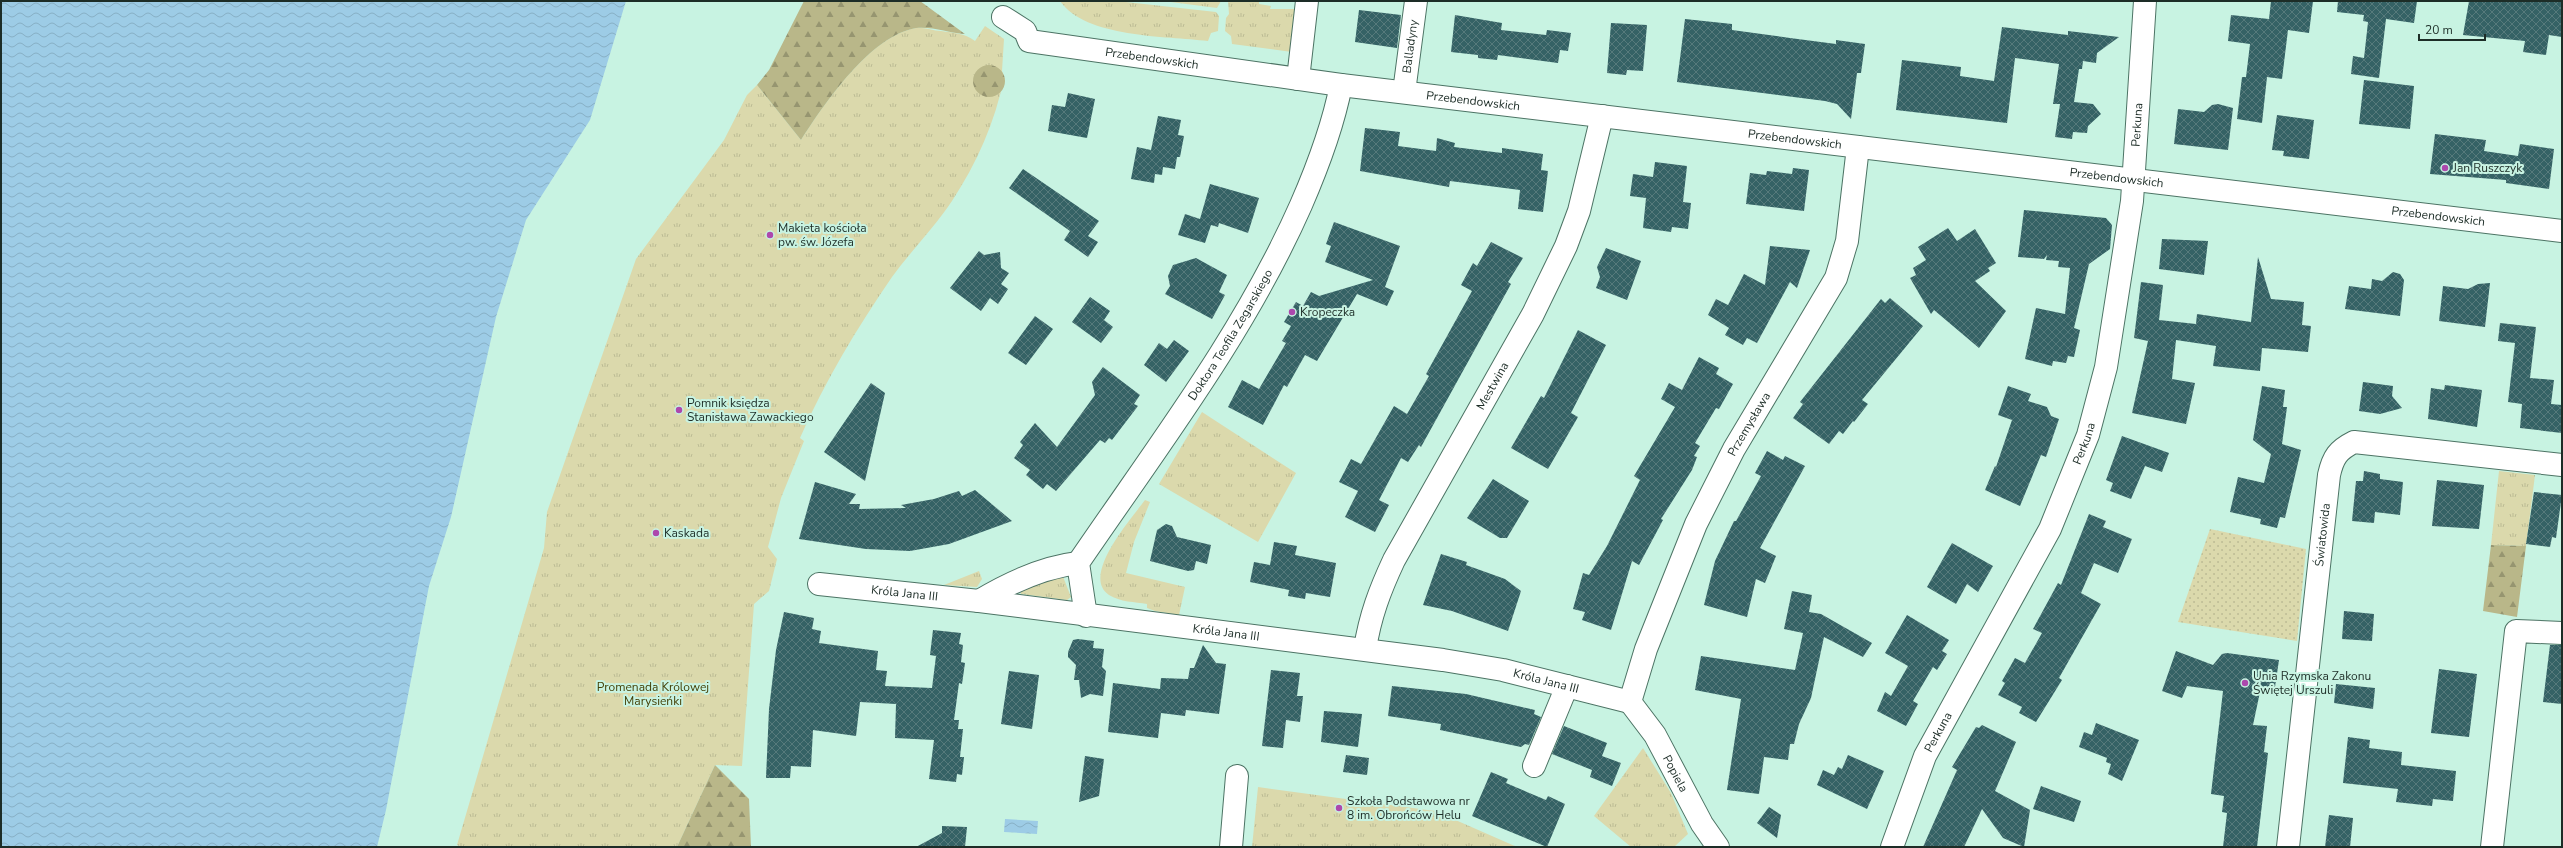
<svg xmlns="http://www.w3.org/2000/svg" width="2563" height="848" viewBox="0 0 2563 848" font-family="'Nunito Sans',sans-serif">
<defs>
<pattern id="grass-tufts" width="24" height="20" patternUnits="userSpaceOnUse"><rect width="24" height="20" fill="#dbd9ac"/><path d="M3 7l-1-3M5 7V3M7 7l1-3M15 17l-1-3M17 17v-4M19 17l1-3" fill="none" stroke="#bcbb94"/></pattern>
<pattern id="forest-firs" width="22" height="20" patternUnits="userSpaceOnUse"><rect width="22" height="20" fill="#b9b789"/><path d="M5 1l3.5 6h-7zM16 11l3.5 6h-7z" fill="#969570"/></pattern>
<pattern id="garden-dots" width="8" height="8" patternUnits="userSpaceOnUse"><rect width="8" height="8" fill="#dbd9ac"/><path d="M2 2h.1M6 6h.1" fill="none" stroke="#bcbb94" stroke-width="1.8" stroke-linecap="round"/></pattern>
<pattern id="water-waves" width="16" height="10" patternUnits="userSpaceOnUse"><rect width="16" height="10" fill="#9dcce6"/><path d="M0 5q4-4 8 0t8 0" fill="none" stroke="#87b0c5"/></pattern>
<pattern id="building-cross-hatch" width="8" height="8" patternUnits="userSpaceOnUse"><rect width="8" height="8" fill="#356265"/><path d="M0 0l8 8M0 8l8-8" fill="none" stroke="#567a7b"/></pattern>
</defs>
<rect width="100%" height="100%" fill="#c8f3e2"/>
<path fill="url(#grass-tufts)" d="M1060,1H1117L1216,12L1219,16L1218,31L1211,33L1208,41C1165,36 1086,38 1060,1Z
M1163,1H1221L1217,8Z
M1228,1H1259V4L1271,6L1270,9H1299L1292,52L1232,44L1231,36L1225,31L1226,18L1229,14Z
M985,26L1004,39L1002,71L1004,78C995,122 977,163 952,201C934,228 911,251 892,277C857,328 825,381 800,438L804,441L781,498L768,547L777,559L769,591L754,604L742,766L715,765L677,847H461L457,845L544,548L547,512L636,259L724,140L747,95L757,85L801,140C825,103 870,36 916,28C924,27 933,31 941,31C954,33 964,33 975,41Z
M1202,412L1296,473L1258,542L1159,484Z
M2499,471L2535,475L2526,546L2491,545Z
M1145,500L1150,502L1134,542L1126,573L1185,587L1179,615L1155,611L1147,608V604C1135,602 1120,602 1109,595C1080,576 1132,518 1145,500Z
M979,571L982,579L977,587L944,585Z
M1062,574L1071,597L1067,600L1021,594L1020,589Z
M1643,748L1671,793L1688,834L1674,847H1631L1594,816Z
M1258,787L1435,811L1517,847H1252Z"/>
<path fill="url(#forest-firs)" d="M804,1H920L965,34C950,33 931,26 916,28C870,36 825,103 801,140L757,85L769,70Z
M973 81a16 16 0 1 1 32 0a16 16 0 1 1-32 0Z
M2491,545L2526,546L2517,617L2483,611Z
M715,765L749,799L751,847H677Z"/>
<path fill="url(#garden-dots)" d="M2210,529L2306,549L2297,641L2178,622Z"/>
<path fill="url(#water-waves)" d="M1,1H626L590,120L526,220L496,317L451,517L429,586L386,810L377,847H1Z
M1005,819L1038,821L1037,834L1004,832Z"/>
<path fill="url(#building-cross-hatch)" d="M2271,1H2313L2309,33L2288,30L2282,79L2267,77L2262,123L2237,119L2242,77H2246L2250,44L2228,41L2231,15L2269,19Z
M2338,1H2417L2414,23L2386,19L2379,78L2351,74L2353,56L2364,58L2368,22L2363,21L2364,15L2337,12Z
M2469,1H2562V37L2549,35L2546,55L2523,52L2525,41L2463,35Z
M1359,10L1401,15L1397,48L1355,42Z
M1455,15L1502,23L1501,30L1546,35L1547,30L1571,33L1568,51L1560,50L1558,63L1498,55L1497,60L1478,58V55L1451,52Z
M1685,19L1732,24V30L1790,38L1836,44V40L1865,44L1861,73H1857L1851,119L1837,104L1825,101L1677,82Z
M1611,23L1647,25L1643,71L1627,70L1626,75L1607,73Z
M2002,27L2068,35V31L2119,37L2097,53L2096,63L2083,61L2082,69H2079L2074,102L2093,104L2101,114L2088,126L2087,133L2073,132L2072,139L2055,137L2060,104H2053L2059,64L2015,58L2007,123L1896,110L1902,60L1961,67L1960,76L1994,81Z
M2364,80L2414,86L2410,129L2359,124Z
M1068,93L1095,99L1087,138L1048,131L1052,105L1065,107Z
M2218,104L2233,108L2228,150L2174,144L2178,109L2204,112L2212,105Z
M2277,115L2314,120L2309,159L2283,156L2284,151L2272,150Z
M1158,116L1181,120L1178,135L1184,136L1180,157H1177L1175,169L1163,167L1162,175L1155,174L1154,183L1131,179L1137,147L1151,150Z
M1365,128L1400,132L1398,146L1436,151L1437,138L1455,143L1454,147L1502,153V148L1543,154L1541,170L1548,171L1543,212L1518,209L1520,190L1450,181L1449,187L1360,171Z
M2435,134L2486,140L2484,151L2518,156L2520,144L2554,149L2549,189L2506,183V180L2430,174Z
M1655,162L1687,166L1683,202L1691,203L1688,229L1672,227L1671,232L1643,228L1646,198L1630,196L1633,174L1653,177Z
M1793,168L1809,170L1804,211L1746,204L1750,173L1766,175L1767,171L1792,174Z
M1023,169L1099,221L1088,236L1098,242L1088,257L1064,240L1070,231L1009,188Z
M1210,184L1259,198L1248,233L1219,223L1218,227L1211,225L1205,243L1178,235L1185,214L1200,219Z
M2024,210L2106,218L2112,225L2110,249L2089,264L2074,328L2080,330L2074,357L2068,356L2066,363L2053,361L2052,366L2025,359L2036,308L2065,314L2070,268L2058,267L2059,261L2046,260L2047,255L2044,259L2018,257Z
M1334,222L1400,246L1385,287L1394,291L1387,306L1357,294L1317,361L1305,355L1287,387L1284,385L1263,425L1228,407L1242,380L1259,389L1286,343L1282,341L1291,326L1284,322L1296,302L1303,306L1311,292L1319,296L1373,280L1325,262L1331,246L1326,244Z
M1948,228L1957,241L1975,229L1996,263L1988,268L1990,271L1975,281L2006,311L1979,348L1934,310L1931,314L1910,278L1916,275L1913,268L1926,260L1918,247Z
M2162,239L2208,241L2204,275L2159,269Z
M1491,242L1523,258L1508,282L1511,284L1421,447L1419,445L1408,462L1401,458L1379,500L1389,505L1375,532L1345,517L1358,491L1339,482L1351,459L1361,464L1394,406L1407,414L1429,376L1426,374L1472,291L1461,285L1473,263L1477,266Z
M1770,246L1810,250L1797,288L1790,282L1757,343L1747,338L1743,345L1725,335L1729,328L1708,315L1716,299L1728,305L1744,274L1765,285Z
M1606,248L1641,261L1627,300L1596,288L1600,277L1597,267Z
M979,251L984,255L1000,252L1001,268L1009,273L1001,284L1008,289L998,304L990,298L981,311L950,288Z
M2258,257L2271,299L2304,302L2302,325L2311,326L2308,352L2262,348L2260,371L2213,366L2216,346L2176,340L2172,379L2195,383L2186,424L2132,413L2148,341L2134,338L2141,282L2163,285L2159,320L2196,324L2197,314L2251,322Z
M1196,258L1227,275L1219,292L1225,295L1212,319L1165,294L1170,286L1168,276L1173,265Z
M2393,272L2400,274L2404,280L2400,316L2345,309L2349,286L2371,289L2372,279L2382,281Z
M2490,283L2485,327L2439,321L2443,286L2468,289L2478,284Z
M1090,297L1110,311L1104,320L1113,327L1101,343L1072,322Z
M1890,298L1923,326L1862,400L1868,404L1854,422L1853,421L1843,434L1839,431L1829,444L1793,418L1803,404L1800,402L1881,299L1885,303Z
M1035,316L1053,329L1026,365L1008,353Z
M2500,323L2536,327L2530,378L2554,380L2551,404L2562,405V433L2520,428L2522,404L2508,402L2515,343L2498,341Z
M1578,330L1606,345L1571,413L1578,417L1548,469L1511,448L1541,396L1544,398Z
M1174,340L1189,351L1166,382L1144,365L1159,343L1167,349Z
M1699,357L1719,368L1716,374L1733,384L1719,409L1716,408L1695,443L1700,446L1694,456L1697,457L1692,470L1661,519L1663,520L1639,565L1632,561L1611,630L1582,620L1585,612L1573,609L1583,573L1589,575L1607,546L1640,480L1634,476L1675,407L1661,399L1669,383L1682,390Z
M1103,367L1140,395L1134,404L1138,406L1112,440L1109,438L1105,443L1100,440L1056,491L1047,484L1043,489L1026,475L1030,470L1014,458L1023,445L1020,442L1035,423L1057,447L1095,395L1092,382Z
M2363,382L2393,386L2392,396L2402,408L2380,414L2359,411Z
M871,383L885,393L865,481L824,452Z
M2445,385L2482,390L2477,427L2428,419L2431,388L2444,390Z
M2008,386L2031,394L2028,401L2047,407L2051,416L2059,419L2046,457L2041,455L2020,506L1985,490L1995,466L1996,467L2012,420L1998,415Z
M2262,386L2285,390L2283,407H2287L2282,444L2301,450L2285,518L2280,517L2277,528L2260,524L2261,519L2230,512L2238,477L2264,483L2271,454L2253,440Z
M2122,436L2169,453L2162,472L2145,466L2131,499L2110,491L2113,483L2106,480Z
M1767,451L1783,460L1785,456L1805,466L1760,548L1776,556L1765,583L1756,579L1747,617L1704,605L1715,561L1734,521H1736L1761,476L1755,473Z
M2364,471L2380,474V479L2403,482L2400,515L2375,512L2374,523L2352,521L2356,481H2363Z
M1493,479L1529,501L1507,538H1500L1467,518Z
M2437,480L2484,485L2479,529L2432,526Z
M815,482L856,494L849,504H860L859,509L906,508L901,505L934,499L959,491L962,496L975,490L1012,521L949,544L910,551L866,549L799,539Z
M2534,492L2562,495L2556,538L2552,537L2550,547L2526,544Z
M2089,514L2106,521L2103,527L2132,539L2118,573L2094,563L2081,593L2101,604L2059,678L2062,680L2036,722L2019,713L2022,707L1998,695L2005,683L2002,681L2015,658L2025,663L2042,633L2033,629L2058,583L2061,585Z
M1166,524L1172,526L1177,537L1211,545L1207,564L1196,561L1194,570L1188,571L1150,561L1157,530Z
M1274,542L1297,546L1295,555L1336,563L1330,597L1306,593L1305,599L1288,596L1289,590L1250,582L1254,562L1270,565Z
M1952,543L1993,566L1978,592L1967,584L1956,604L1927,587Z
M1441,554L1467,562L1466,565L1505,579L1521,591L1508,631L1452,611L1423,605Z
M1792,591L1812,595L1809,612L1821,614L1872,643L1863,657L1824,637L1811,698L1799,724L1794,744H1790L1788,760L1764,757L1759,794L1727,790L1741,699L1695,690L1701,656L1795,670L1803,633L1784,629Z
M2344,611L2374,614L2372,641L2342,639Z
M784,612L814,618L812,629L821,631L819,643L878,651L876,670L887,671L885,686L932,688L936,656L930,655L933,630L961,633L959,644L963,645L961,662L965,663L962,684L959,683L954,720H959L958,729H963L960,757H964L962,775L957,774L956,782L929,779L934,740L895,738L896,704L860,702L856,736L813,730L811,767L791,766L790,778H766L769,709L776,650Z
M1907,615L1949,640L1942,651L1947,654L1937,670L1933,667L1913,701L1918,704L1906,726L1877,711L1885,692L1891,696L1908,666L1885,653Z
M1078,639L1094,641L1093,648L1104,649L1102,667L1106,671L1103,696L1090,694L1081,698L1079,680H1074L1076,665L1068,657V652L1073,640Z
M1203,645L1216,663L1226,664L1219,714L1186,710L1185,716L1161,713L1158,738L1108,732L1113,683L1160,689L1161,678L1188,679L1190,668H1194Z
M2550,645H2562V704L2543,702Z
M2176,651L2213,665L2222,654L2227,653L2279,660L2274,694L2260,692L2253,725L2267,726L2264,752L2268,753L2257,847H2223L2227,813L2222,812L2224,796L2211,794L2223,691L2187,686L2182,698L2162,691Z
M2439,669L2477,674L2469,737L2431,733Z
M1271,670L1300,673L1297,696H1303L1300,722L1286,720L1283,748L1262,746Z
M1009,671L1039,675L1032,729L1001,724Z
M2336,684L2375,688L2373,709L2334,703Z
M1392,686L1466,694L1535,710L1534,714L1541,717L1529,745L1525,744L1521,747L1440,730L1441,724L1388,716Z
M1324,711L1362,714L1358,747L1321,742Z
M2096,723L2139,740L2122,781L2108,774L2111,764L2106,762L2107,758L2079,747L2084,732L2092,735Z
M1982,725L2016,742L1995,791L2030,810L2024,847L2003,838L1982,809L1964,847H1923L1957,770L1952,767L1976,727L1979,728Z
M1564,726L1607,743L1602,756L1621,763L1612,786L1590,777L1592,770L1552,754Z
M2348,737L2370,740L2369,748L2402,752L2401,765L2456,771L2453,801L2433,799L2432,806L2396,802L2398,789L2343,783Z
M1346,755L1369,758L1367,775L1343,772Z
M1848,755L1884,771L1867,809L1817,785L1823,770L1834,775L1838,767L1842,769Z
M1085,756L1104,759L1099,796L1079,802Z
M1491,772L1508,779L1506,783L1546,800L1548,796L1565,804L1547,847L1472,816Z
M2041,786L2081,801L2074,822L2033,809Z
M1769,807L1781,815L1777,838L1757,823Z
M2329,815L2353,818L2350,847H2325Z
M942,826L967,827L965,847H916L942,833Z"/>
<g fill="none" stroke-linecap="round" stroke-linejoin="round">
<defs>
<g id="minor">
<path id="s1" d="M1003,17L1025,31L1029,41L1341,85L2562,231"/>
<path d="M1298,79L1307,1"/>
<path id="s2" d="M1404,92L1416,1"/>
<path id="s3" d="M819,584L979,601L1443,660L1503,670L1630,702"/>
<path d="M979,601C1009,583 1043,567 1078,563"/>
<path id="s4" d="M1086,616L1078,563C1157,447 1244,334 1301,205C1318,166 1333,126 1341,85"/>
<path id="s5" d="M1365,649C1370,616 1380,590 1394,560L1533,314L1566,246L1579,211L1602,116"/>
<path id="s6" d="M1630,702L1646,649L1696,524L1734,449L1836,278L1847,241L1858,147"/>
<path id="s7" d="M1630,702L1655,735L1702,824L1718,847"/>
<path d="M1534,766L1567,686"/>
<path d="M1231,847L1237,776"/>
<path id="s8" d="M1892,847L1925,756L2050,529L2088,435L2106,367L2132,201L2145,1"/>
<path id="s9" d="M2288,847L2329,475C2333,457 2338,450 2354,442L2562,465"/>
<path d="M2492,847L2516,631L2562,633"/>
</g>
</defs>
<use href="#minor" stroke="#4c7364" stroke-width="24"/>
<use href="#minor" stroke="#fff" stroke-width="22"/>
</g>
<g fill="#ad48ad" stroke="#c8f3e2" stroke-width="1.5">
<circle cx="2445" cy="168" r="4"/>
<circle cx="770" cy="235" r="4"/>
<circle cx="1292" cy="312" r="4"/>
<circle cx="679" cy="410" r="4"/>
<circle cx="656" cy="533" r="4"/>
<circle cx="2245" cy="683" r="4"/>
<circle cx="1339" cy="808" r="4"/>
</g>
<g text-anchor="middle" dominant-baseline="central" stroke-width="4" stroke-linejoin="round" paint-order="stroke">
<g font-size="12" fill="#1d2d27" stroke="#c8f3e2">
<text stroke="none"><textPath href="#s2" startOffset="46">Balladyny</textPath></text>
<text stroke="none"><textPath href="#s1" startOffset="161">Przebendowskich</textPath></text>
<text stroke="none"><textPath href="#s1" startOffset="485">Przebendowskich</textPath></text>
<text stroke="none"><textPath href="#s8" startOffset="772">Perkuna</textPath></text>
<text stroke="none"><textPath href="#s1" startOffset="809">Przebendowskich</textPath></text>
<text stroke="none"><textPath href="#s1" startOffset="1133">Przebendowskich</textPath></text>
<text stroke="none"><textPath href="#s1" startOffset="1457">Przebendowskich</textPath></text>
<text stroke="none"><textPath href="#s4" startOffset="328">Doktora Teofila Zegarskiego</textPath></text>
<text stroke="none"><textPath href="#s5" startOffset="294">Mestwina</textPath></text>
<text stroke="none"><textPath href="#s6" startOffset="303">Przemysława</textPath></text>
<text stroke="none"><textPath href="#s8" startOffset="448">Perkuna</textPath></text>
<text stroke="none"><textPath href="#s9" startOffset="314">Światowida</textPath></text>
<text stroke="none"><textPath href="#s3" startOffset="86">Króla Jana III</textPath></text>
<text stroke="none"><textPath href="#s3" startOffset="410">Króla Jana III</textPath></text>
<text stroke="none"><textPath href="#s3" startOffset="734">Króla Jana III</textPath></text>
<text stroke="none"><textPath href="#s8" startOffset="124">Perkuna</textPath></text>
<text stroke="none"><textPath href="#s7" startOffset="85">Popiela</textPath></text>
</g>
<g font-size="12" fill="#1d2d27" stroke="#c8f3e2" text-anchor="start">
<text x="2453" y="168">Jan Ruszczyk</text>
<text x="778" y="228">Makieta kościoła<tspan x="778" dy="14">pw. św. Józefa</tspan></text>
<text x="1300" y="312">Kropeczka</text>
<text x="687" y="403">Pomnik księdza<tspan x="687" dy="14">Stanisława Zawackiego</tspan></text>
<text x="664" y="533">Kaskada</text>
<text x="2253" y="676">Unia Rzymska Zakonu<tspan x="2253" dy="14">Świętej Urszuli</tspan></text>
<text x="1347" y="801">Szkoła Podstawowa nr<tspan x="1347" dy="14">8 im. Obrońców Helu</tspan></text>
</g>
<g font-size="12" fill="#433f05" stroke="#c8f3e2">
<text x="653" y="687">Promenada Królowej<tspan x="653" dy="14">Marysieńki</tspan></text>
</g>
</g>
<rect width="2563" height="848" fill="none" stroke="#1d2d27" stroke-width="4"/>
<path d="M2419 34v6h66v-6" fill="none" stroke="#1d2d27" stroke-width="2"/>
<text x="2425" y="34" font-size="12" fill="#1d2d27" stroke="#c8f3e2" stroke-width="3" paint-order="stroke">20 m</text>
</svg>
